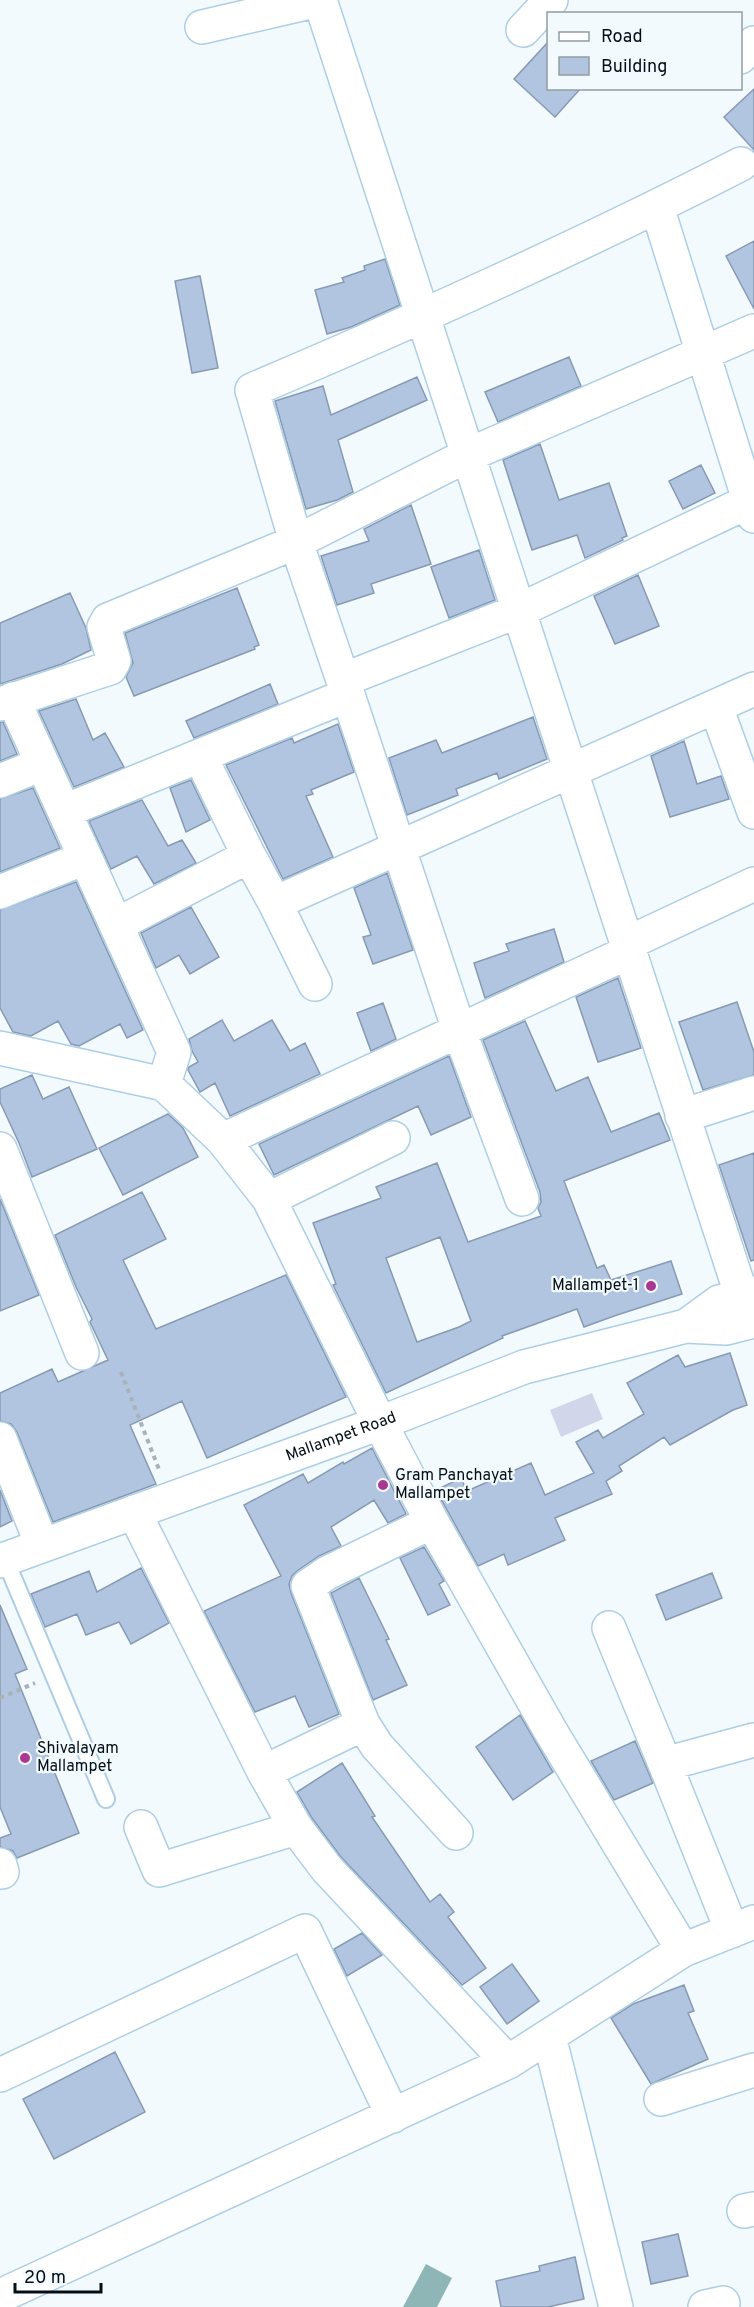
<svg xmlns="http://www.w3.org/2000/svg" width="754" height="2307" viewBox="0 0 754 2307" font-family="Overpass,sans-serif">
<rect width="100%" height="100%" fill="#f3fafe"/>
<path fill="#d2d6eb" d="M592,1393L603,1419L561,1437L550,1410Z"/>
<path fill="#8eb6b6" d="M426,2264L452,2278L437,2307H403Z"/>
<path fill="#b1c5e0" stroke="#879ab4" stroke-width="1.5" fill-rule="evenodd" d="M549,41V88H581L555,117L514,79Z
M754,89V150L724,117Z
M754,241V309L726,256Z
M385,259L400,305L351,327L327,334L315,290L344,282L342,278L365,270L364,266Z
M200,276L218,368L192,373L175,281Z
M569,357L581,386L498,422L485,392Z
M417,377L427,400L338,440L353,492L337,500L306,509L275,401L323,386L331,415Z
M540,444L559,500L609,483L627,536L622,538L623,540L585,558L577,535L532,550L503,460Z
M701,465L715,493L683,509L669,481Z
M411,505L431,564L371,584L374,593L337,605L321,556L369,541L364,529Z
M479,550L495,600L449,618L431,567Z
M638,575L659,626L615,644L594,596Z
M237,588L259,645L254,647L255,649L134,696L126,677L133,663L125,633Z
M70,593L86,628L91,650L62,664L0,684V623Z
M270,684L278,704L194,738L186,721Z
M76,699L93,740L105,733L124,767L74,787L39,711Z
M533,717L547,759L499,779L497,773L456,789L458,795L407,815L389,758L436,740L442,753Z
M0,722H3L17,754L0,761Z
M338,724L354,772L311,790L313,794L306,796L333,857L283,879L226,765L292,738L294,743Z
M684,741L697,784L721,776L729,799L670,817L651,756Z
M191,780L210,820L186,832L170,788Z
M33,788L60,848L0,872V799Z
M142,800L168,846L182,840L196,863L154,884L137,856L111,869L89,821Z
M387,873L413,950L373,964L363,937L371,935L354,888Z
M76,882L143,1030L127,1038L120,1024L79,1046L71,1044L58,1021L31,1036L13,1032L0,1008V910Z
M191,907L219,957L190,974L179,955L156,968L141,933Z
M554,929L564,962L485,998L474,963L509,951L506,944Z
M618,978L641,1048L598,1062L576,997Z
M737,1002L754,1052V1075L703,1090L679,1022Z
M383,1003L396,1039L371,1051L357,1013Z
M222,1020L234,1041L272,1020L290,1051L305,1043L320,1074L230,1116L215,1083L200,1092L188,1070L189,1067L198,1062L192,1051L189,1039Z
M525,1021L556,1091L588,1077L611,1132L659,1113L670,1140L564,1181L597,1268L604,1265L611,1280L671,1261L682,1294L614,1316L584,1327L577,1309L502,1336L503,1338L386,1393L333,1285L336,1284L313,1223L381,1198L376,1187L437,1163L468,1242L541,1216L538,1208L541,1202L540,1192L483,1040ZM440,1237L471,1321L459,1327L417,1342L386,1258Z
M449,1056L471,1117L431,1135L418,1106L274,1175L259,1144Z
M32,1075L43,1099L69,1087L97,1149L32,1177L19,1143L0,1102V1089Z
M168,1114L183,1128L198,1157L123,1195L99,1148Z
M754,1153V1260L751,1261L719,1165Z
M142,1192L166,1239L123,1260L156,1329L286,1275L346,1397L207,1458L182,1401L130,1425L156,1484L53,1522L17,1432L11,1424L0,1421V1393L52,1369L58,1382L108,1360L90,1322L92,1319L76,1287L55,1235Z
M0,1199L39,1295L0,1311Z
M730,1353L747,1405L733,1410L670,1445L664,1437L619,1466L622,1471L606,1481L612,1494L555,1518L565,1540L508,1565L504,1554L478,1566L436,1490L461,1478L467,1491L531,1463L545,1495L594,1473L576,1442L598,1430L603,1438L644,1414L627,1383L678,1355L685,1367Z
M372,1448L406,1514L388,1523L374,1500L331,1527L341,1546L319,1556L297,1571L292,1576L289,1584L291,1593L339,1714L309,1727L295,1696L255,1712L204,1611L281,1576L244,1505L303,1474L308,1483L343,1462L344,1464Z
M0,1490L12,1521L0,1527Z
M424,1547L444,1581L439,1584L450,1605L428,1615L400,1558Z
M141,1568L169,1623L131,1644L119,1622L86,1635L77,1614L45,1627L31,1594L89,1571L97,1592Z
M712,1573L722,1598L666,1620L656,1595Z
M359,1578L389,1639L386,1640L407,1685L373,1700L331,1593Z
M0,1605L27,1669L15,1674L79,1833L17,1858L13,1851L0,1847V1838L11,1834L0,1807Z
M520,1715L553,1772L513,1800L476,1747Z
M635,1741L653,1783L614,1800L591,1761Z
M342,1763L375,1816L372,1817L430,1902L440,1894L454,1912L448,1917L486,1968L462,1985L341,1857L312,1818L297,1792Z
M362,1933L382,1955L347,1976L334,1949Z
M512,1964L539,2001L507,2024L480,1987Z
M684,1985L694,2011L688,2013L708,2059L651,2084L611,2018L633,2004Z
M115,2052L145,2112L54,2159L23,2099Z
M678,2234L688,2276L651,2284L642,2242Z
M575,2257L584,2299L548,2307H501L496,2281L540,2271L539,2266Z"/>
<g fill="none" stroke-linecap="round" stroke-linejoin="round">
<defs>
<path id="lane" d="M5,1559L106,1799"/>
<path id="street" d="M320,0L742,1297
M202,27L319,0
M523,30L551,0
M740,57L754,43
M657,207L754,516
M343,680L518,611L754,499
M348,695L296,542L252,390C417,320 581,246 741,164
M13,699L174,1052L164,1084
M0,704L110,668L114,661L104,627L108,620L296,542L468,455L754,331
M716,707L754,812
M200,756L249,856L275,903L754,689
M0,781L42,764
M65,811L348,695L459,1030L522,1199
M0,892L85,858
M275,903L315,984
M116,925L249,856
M626,944L754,884
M0,1048L164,1084L223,1140L269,1199L380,1423L432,1522L550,1730L683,1950
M682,1116L754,1093
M223,1140L629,952
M0,1149L82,1353
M269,1199L393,1138
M0,1439L42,1545
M134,1512L264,1772L296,1828L327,1869L508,2062
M609,1628L665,1764L754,1740
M363,1724L377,1746L456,1833
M665,1764L732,1931
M264,1772L363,1724L308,1586L327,1573L432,1522
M141,1827L159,1870L296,1828
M0,1865L2,1872
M549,2036L616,2307
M0,2075L305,1931L393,2116
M661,2099L754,2070
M744,2211L754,2209
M0,2296L508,2062L683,1950L754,1922
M705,2307L723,2303"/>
<g id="secondary">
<path d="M686,1326L719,1302L754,1293"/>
<path id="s1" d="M0,1561L380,1423L524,1367L686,1326L726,1328L754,1321"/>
</g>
</defs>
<use href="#lane" stroke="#aecee3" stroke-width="20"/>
<use href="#street" stroke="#aecee3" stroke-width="36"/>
<use href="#secondary" stroke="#aecee3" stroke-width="36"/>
<path stroke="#aab2b7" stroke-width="4" stroke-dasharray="4.5 4.5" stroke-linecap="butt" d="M121,1372L160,1472
M0,1698L35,1683"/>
<use href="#lane" stroke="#fff" stroke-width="16"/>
<use href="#street" stroke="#fff" stroke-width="33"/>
<use href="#secondary" stroke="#fff" stroke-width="33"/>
</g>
<g fill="#aa3791" stroke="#f3fafe" stroke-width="2">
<circle cx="651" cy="1286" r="6"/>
<circle cx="383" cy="1485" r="6"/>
<circle cx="25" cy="1758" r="6"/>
</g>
<g text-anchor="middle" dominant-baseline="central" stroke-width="4.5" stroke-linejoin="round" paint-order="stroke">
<g font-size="16" fill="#040e15" stroke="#f3fafe" text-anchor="start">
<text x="639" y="1286" text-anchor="end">Mallampet-1</text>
<text x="395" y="1476">Gram Panchayat<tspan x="395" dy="18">Mallampet</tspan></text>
<text x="37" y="1749">Shivalayam<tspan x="37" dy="18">Mallampet</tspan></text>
</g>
<g font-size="16" fill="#040e15" stroke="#f3fafe">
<text stroke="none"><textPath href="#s1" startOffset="363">Mallampet Road</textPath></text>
</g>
</g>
<rect x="547" y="12" width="195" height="78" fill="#f3fafe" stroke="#939ca1" stroke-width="1.5"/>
<rect x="559" y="32" width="30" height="9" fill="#ffffff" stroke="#939ca1" stroke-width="1.5"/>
<text x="601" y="42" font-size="18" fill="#040e15">Road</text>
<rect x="559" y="57" width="30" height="18" fill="#b1c5e0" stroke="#939ca1" stroke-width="1.5"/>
<text x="601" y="72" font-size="18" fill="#040e15">Building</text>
<path d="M15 2283v9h86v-9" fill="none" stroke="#040e15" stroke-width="3"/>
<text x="24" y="2283" font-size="18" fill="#040e15" stroke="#f3fafe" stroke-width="4.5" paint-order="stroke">20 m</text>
</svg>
